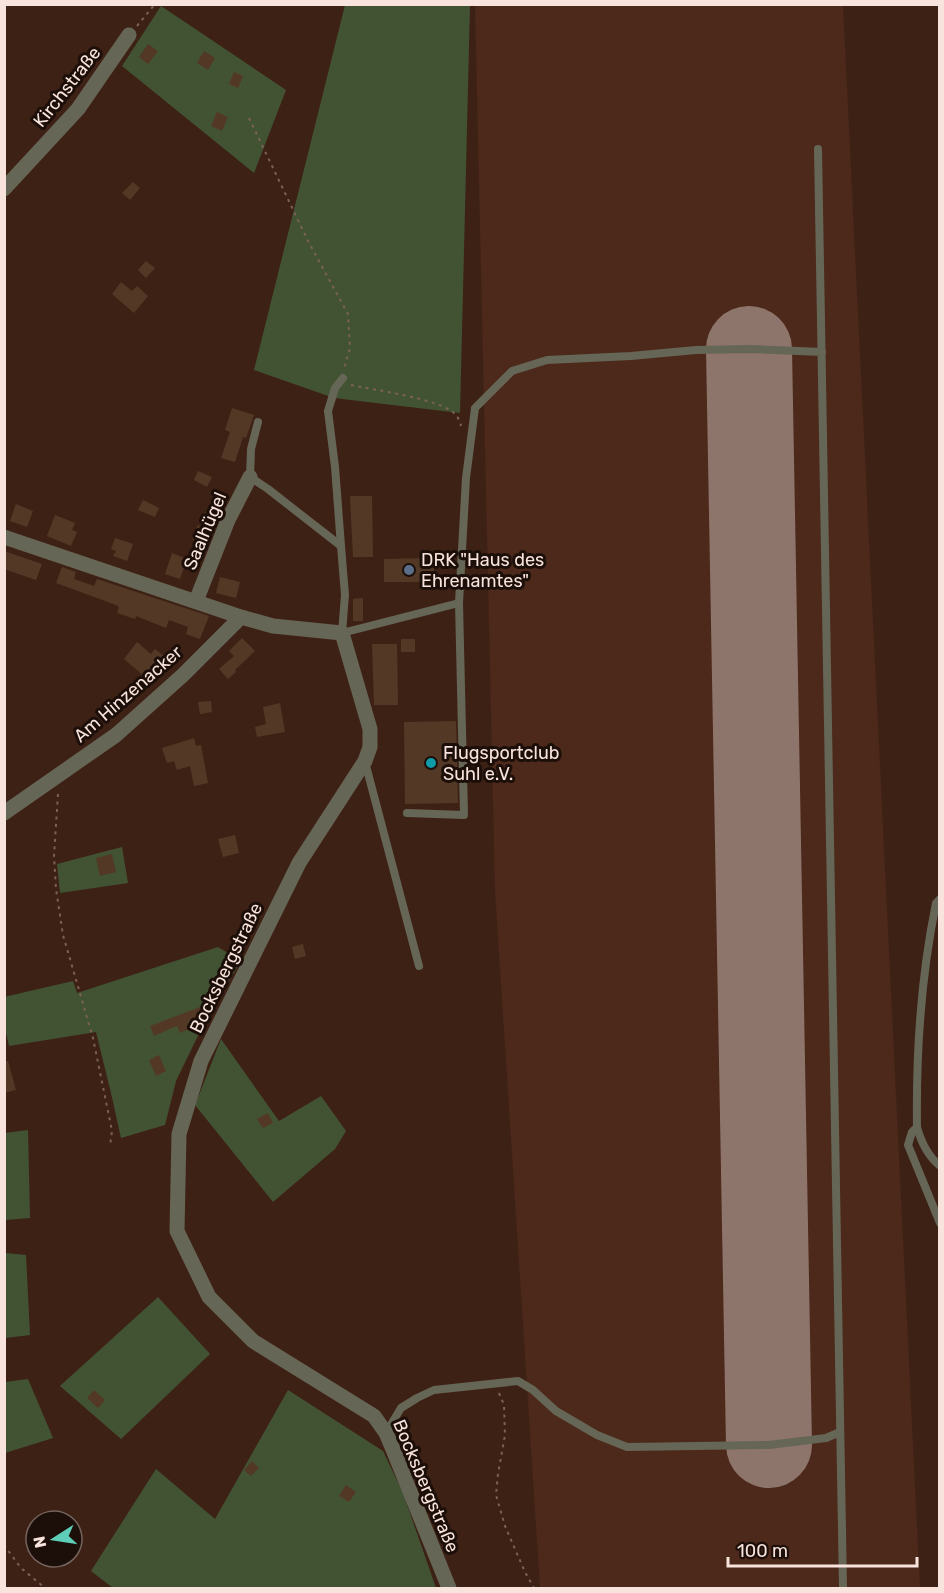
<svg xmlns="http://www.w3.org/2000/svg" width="944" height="1593" viewBox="0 0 944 1593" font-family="Rubik,sans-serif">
<rect width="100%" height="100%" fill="#3e2115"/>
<path fill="#4c291a" d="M475,5H843L920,1588H540L495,891Z"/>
<path fill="#425334" d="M345,5H470L460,413L334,398L254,370Z
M161,6L286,90L254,173L122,66Z
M122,847L128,883L60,893L57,864Z
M218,947L241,961L206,1019L176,1081L165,1125L121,1138L111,1093L96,1032L9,1046L5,1028L4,997L73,981L77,993Z
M221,1039L279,1121L321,1096L346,1131L335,1149L273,1202L195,1105Z
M28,1130L30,1218L5,1220V1133Z
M5,1253L26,1255L30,1335L5,1338Z
M158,1297L210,1354L121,1439L60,1386Z
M28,1379L53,1438L5,1453V1382Z
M288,1390L383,1451L403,1493L436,1588H113L91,1571L156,1469L215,1519Z"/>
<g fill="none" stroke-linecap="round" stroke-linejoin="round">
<path stroke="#8e756b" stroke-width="86" d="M749,349L769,1445"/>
</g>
<path fill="#533925" d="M148,44L158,51L148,64L139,57Z
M204,51L215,58L208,70L197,63Z
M234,72L243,76L238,88L229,84Z
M217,112L228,117L222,131L211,126Z
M133,182L140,188L130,200L122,193Z
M146,261L155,268L146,278L138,270Z
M121,282L132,291L137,286L148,296L134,313L112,294Z
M232,408L254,415L246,438L243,437L235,462L221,458L230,432L225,430Z
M198,471L212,477L207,487L194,480Z
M350,496H372L373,557H353Z
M143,500L159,508L155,517L138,510Z
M16,504L33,511L27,527L10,521Z
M55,515L75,523L72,530L77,532L71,546L47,536Z
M198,525L212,531L206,545L192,539Z
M115,538L133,544L127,561L113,556L116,551L111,549Z
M4,551L42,564L36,580L4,569Z
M172,553L187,559L180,579L165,574Z
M434,558V582H384V559Z
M62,567L76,572L74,579L94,586L97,579L209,616L200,639L186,634L188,627L169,620L166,628L136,616L135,619L117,613L119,607L116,605L56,583Z
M220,577L240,582L236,598L216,593Z
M363,598V621H353V599Z
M242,638L255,651L235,670L236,672L228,679L219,669L234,656L229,651Z
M401,639H415V652H401Z
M137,642L151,654L155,649L173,663L164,674L155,666L145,677L124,659Z
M372,644H397L398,705H374Z
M211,701L212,712L200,714L198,702Z
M280,703L285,732L257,737L255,727L266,724L263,707Z
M456,721L458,803L405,804L404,722Z
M194,738L196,746L201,745L208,783L194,786L190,766L177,770L174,761L167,763L162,748Z
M235,835L239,853L223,857L218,839Z
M112,854L116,872L100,876L96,858Z
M303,944L306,956L295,959L292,947Z
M200,1007L203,1015L188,1021L191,1028L180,1033L177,1026L154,1036L150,1026Z
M159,1055L166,1071L156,1076L149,1060Z
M4,1061H8L16,1090L4,1093Z
M268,1113L273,1123L263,1128L257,1119Z
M94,1390L105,1400L98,1408L87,1398Z
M252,1461L259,1468L251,1476L244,1470Z
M346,1485L356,1492L349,1502L339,1496Z"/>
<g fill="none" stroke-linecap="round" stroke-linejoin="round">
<path stroke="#7b6156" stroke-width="2" stroke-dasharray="3 4.5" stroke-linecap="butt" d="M137,26L155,4
M249,118L308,241L348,314L350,348L344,369
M351,385C374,390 441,399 455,414C458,417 460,422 461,426
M58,794L54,856L56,889L63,935L93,1038L112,1131L110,1146
M499,1393L504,1405L505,1435L498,1474L496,1495L505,1526L525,1572L534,1588
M4,1545L21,1568L45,1588"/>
<path stroke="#666657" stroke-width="8" d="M818,149L843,1588
M258,422L251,449L250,477L268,489L341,546L345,595L342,633L459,603L464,815L407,813
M341,546L335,467L328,411L335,388L343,378
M459,603L466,478L475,408L512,371L547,360L631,356L696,350L749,349L822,352
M365,762L419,966
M940,899L936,903C921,976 916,1052 917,1127L912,1132L908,1145L940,1223
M917,1127C921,1142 928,1156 940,1166
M386,1433L401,1408L417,1398L434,1390L518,1381L533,1390L556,1411L597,1435L627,1447L769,1445L826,1438L840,1432"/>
<path stroke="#666657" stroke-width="15" d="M4,189L78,109L129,35
M4,537L241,617L273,626L342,633L370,729V747L365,761L299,863L201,1061L179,1134L177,1231L209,1297L253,1341L374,1416L386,1433L392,1447L449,1588
M196,601L228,520L250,477
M4,813L116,735L183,675L241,617"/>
</g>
<circle fill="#5c6f8a" stroke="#1c0f09" stroke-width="2" cx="409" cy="570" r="6"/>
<circle fill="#0f9aa8" stroke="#1c0f09" stroke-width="2" cx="431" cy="763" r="6"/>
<g text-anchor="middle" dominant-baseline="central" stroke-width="6" stroke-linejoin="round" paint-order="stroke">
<g font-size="18" fill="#f8e4dc" stroke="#1c0f09">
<text transform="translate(67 87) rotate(-52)">Kirchstraße</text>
<text transform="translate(205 531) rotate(-67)">Saalhügel</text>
<text transform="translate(128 694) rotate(-41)">Am Hinzenacker</text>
<text transform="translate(226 968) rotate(-64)">Bocksbergstraße</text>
<text transform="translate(426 1486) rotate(67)">Bocksbergstraße</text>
</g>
<g font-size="18" fill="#f8e4dc" stroke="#1c0f09" text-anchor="start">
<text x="421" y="560">DRK "Haus des<tspan x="421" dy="21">Ehrenamtes"</tspan></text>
<text x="443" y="753">Flugsportclub<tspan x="443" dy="21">Suhl e.V.</tspan></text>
</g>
</g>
<rect width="944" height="1593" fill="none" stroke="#f8e4dc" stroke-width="12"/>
<g transform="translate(54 1539) rotate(258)"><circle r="28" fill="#1c0f09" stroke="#74645d" stroke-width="1.5"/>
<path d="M0-4.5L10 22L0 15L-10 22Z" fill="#5eceb8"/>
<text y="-9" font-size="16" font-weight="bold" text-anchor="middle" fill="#f8e4dc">N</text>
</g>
<path d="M728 1557v9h189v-9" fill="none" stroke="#f8e4dc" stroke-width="3"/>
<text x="737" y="1557" font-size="18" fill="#f8e4dc" stroke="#1c0f09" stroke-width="4.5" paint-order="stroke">100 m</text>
</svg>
